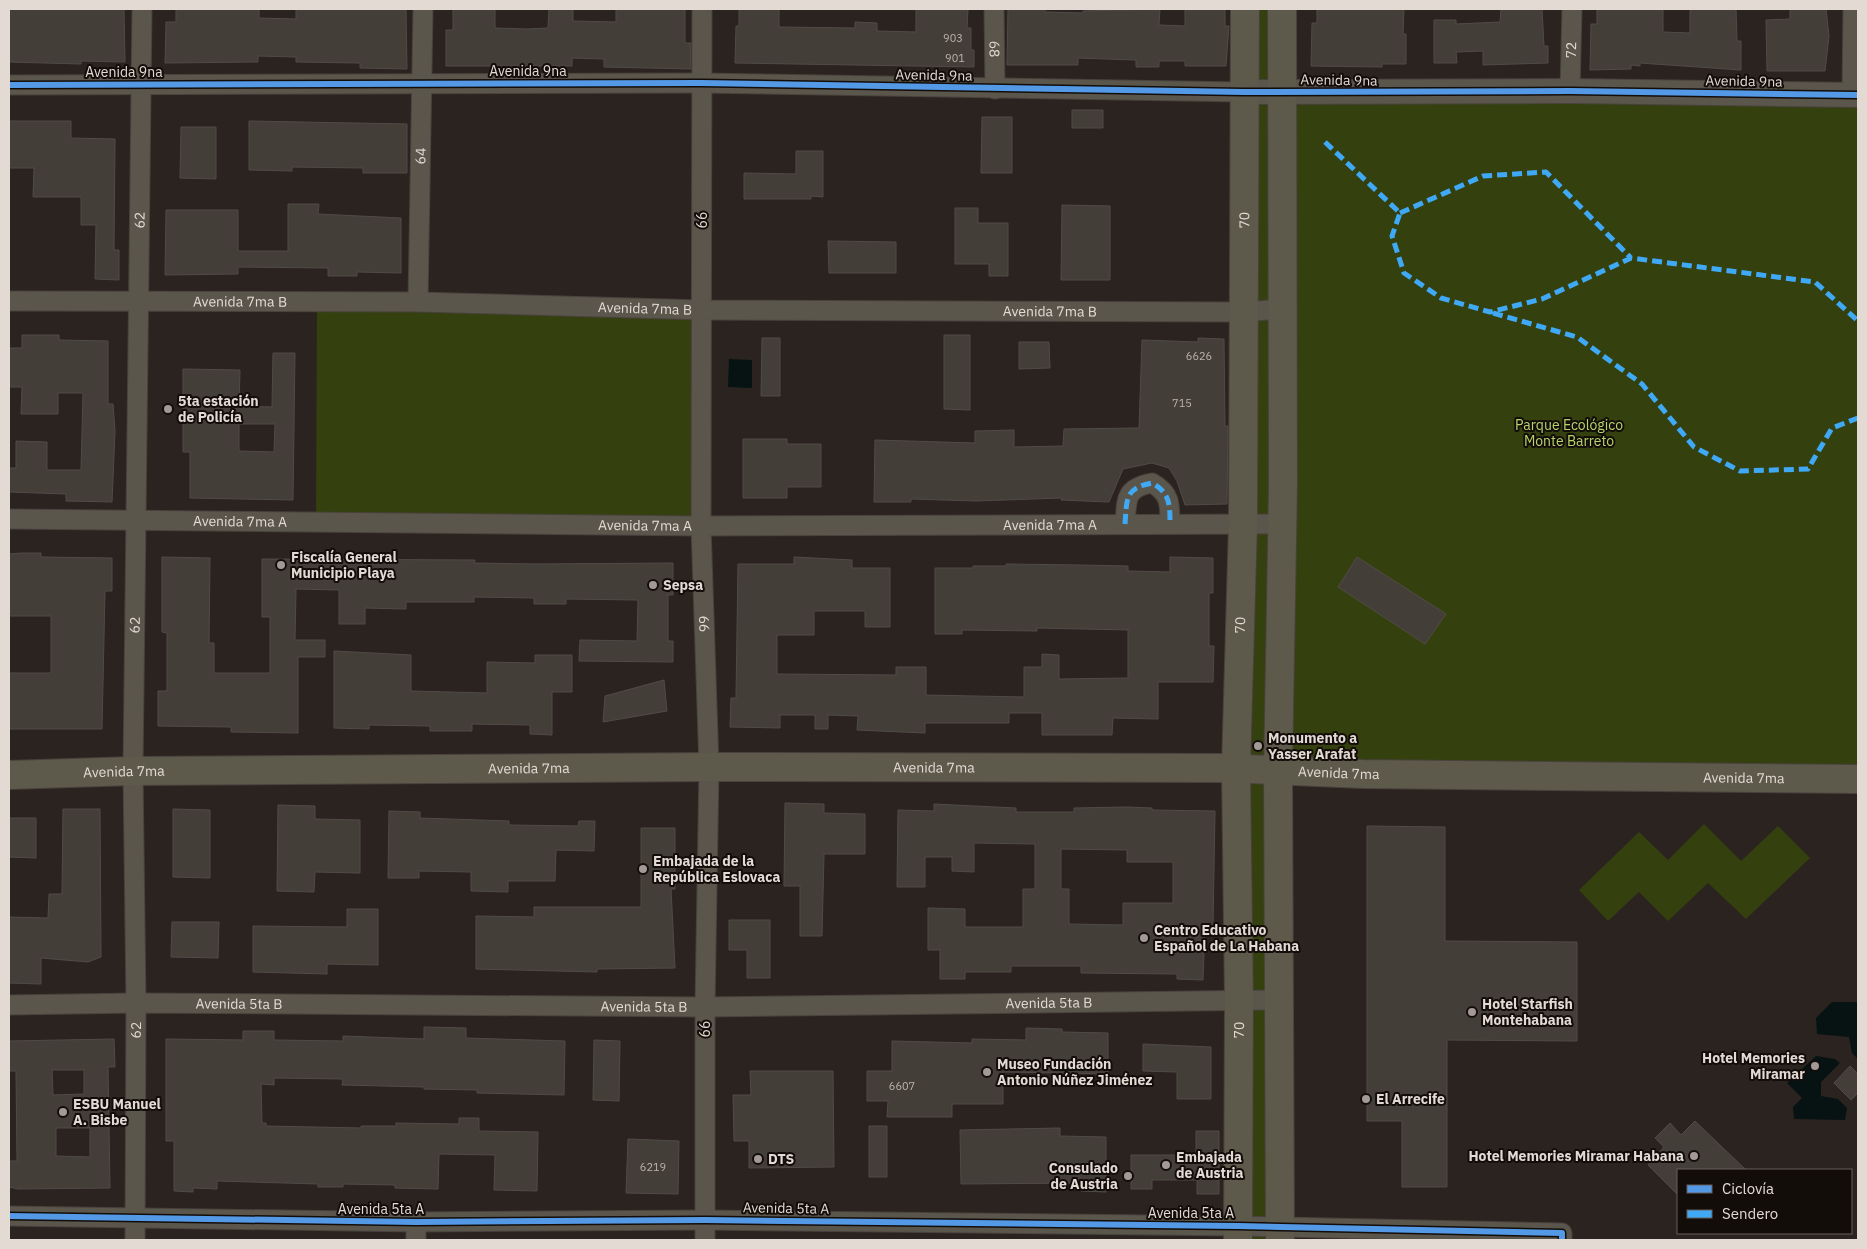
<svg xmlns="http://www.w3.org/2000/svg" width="1867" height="1249" viewBox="0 0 1867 1249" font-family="'IBM Plex Sans',sans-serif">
<rect width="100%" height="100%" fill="#2b231f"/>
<path fill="#35400f" d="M1253,9H1275L1271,104L1274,321L1269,777L1272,1240H1251L1247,1211Z
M1281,91L1858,95V779L1290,772Z
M317,303L702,310L701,526L316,521Z
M1704,824L1741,861L1778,826L1810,858L1746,919L1708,883L1668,921L1639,892L1608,921L1579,890L1639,832L1668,860Z"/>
<path fill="#071313" d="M729,359L752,360V388L728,387Z
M1832,1002H1858V1059L1852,1053L1849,1037L1817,1034L1816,1018Z
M1816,1056L1835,1059L1840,1063L1821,1082V1096L1838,1099L1847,1108L1845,1120L1794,1119L1793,1107L1802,1098L1787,1083Z"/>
<path fill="#443e39" stroke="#514b47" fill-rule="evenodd" d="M9,9H124L125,62L81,61V64L9,62Z
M176,9H259V18L296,19V9H406L407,69L360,68V63L296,62V57L258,56V62L165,63L166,22H176Z
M453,9H495V28L527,29L548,28L549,9H573V21L616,22V9H685V43H691V69L604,67V59L572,58V66H446V30H453Z
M739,9H779V27L855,28V22L877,23V31L916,32V9H968L967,28H971V50H974V67L735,63L736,26H739Z
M1008,9H1045V12L1083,13V11L1160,9L1159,25L1185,26V9H1225V26H1229L1226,66H1185V61H1159V67H1136V60L1078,58V65H1007Z
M1317,9H1404L1403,34H1406V64H1382V67L1311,66L1312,23H1317Z
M1501,9H1542L1544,46H1548V63L1483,65V51L1456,52L1457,63H1434V20H1456V24L1500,22Z
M1597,9H1663V32L1690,33V9H1736L1737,41H1741V70L1640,63V66L1631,65V69L1590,70L1591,24H1597Z
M1790,9H1826L1829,36L1825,71H1767L1766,20L1790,19Z
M1072,110H1103V128H1072Z
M982,117H1012V173H981Z
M9,121H71V138L115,139L114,250H119V280L95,279L96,225H81V197H33L34,168H9Z
M249,121L407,124V173H363V168L292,167V171L249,170Z
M181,127H216V179L180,178Z
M796,151H823V197L811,196V199H744V173L796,174Z
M288,204H319L318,214L401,218V273L357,272V276H328V268L238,267V274L165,275L166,210H238V251H288Z
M1062,205L1110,206V280H1061Z
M955,208H978V223H1008V276H989V264H955Z
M828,241L896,242V273H829Z
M22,335H59V340L108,341V404H113L115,431L112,502L66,501V494L9,492V468H16V441L47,442V470H81L83,393H58V414H21L22,387H9V348H22Z
M944,335H970V410L944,409Z
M762,338H780V396H761Z
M1198,338L1224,339L1225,426H1228L1227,504L1185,505L1177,481L1169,468L1152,463L1123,469L1109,502L1061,500L1062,498L976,501L911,499V502H874L875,440L975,443V431L1014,430V447L1063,446L1064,429L1139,428L1142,340L1198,342Z
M1019,342H1049L1050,368L1019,369Z
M273,353H295L293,500L190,498V452H183V369L240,370L239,406L272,407ZM239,424H275L274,452L239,451Z
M743,439H787V444H821V487H787V498H743Z
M22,553H41V557L112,558V591H105L102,729H9V673H51V616H9V554Z
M162,557L210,558L209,643H214V673H270V617H262V559L475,560L474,563L534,564L673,563V595H668V641H673V662L579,661L580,640L637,641L638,600L566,599V604H534V598L474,597V602H406V609L365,608V624H339V590L296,589L295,640H325V657H298V733L231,732V727L158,726V691H167V633L162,632Z
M794,557L852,560V568H890V627H865V611H814V635H777V674L896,675V667H926V695L1024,697V667H1042V654L1059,655V679L1128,678V630L1037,628V631L962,630V634H935V568H973V566H1006V564L1080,565L1128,566V571L1170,572V557L1213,558V593H1209V646H1214L1213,682H1158V719L1113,718L1112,735H1042V713H1009V723H925V733L857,730L858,716L828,715V729H815V715H780V728L730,727L731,698H736L738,564H794Z
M1357,557L1446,614L1425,644L1338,587Z
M334,651L411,655V691L487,693V662L535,663V655H572V692H552V735L530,734V725L472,724V731H430V726L369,725V729L334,728Z
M664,680L667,711L603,722L605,696Z
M785,803L824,804V813L865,814V854H824L822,936H800V886H784Z
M934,804L1016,808V812H1074V808L1127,807L1152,808V810L1215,811L1213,925H1205L1203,980L1177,979V974L1081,973V966H1011V972H965V979H940V950H928V908L965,909V927H1023V889H1035V844L974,843V872L952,871V857H925V887H897L898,810L934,811ZM1061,849L1127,850V862H1173V903H1123V925L1069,924V889H1061Z
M278,805L315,806V819L360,820V873L315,872L314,892L277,891Z
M63,809H100L101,957L88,962L41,958V984L9,983V917L48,918L49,894H62Z
M173,809L210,810V878L173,877Z
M389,811L420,812V818L509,821V825L578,826L579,821H595L594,851L556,850L555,881H508V892L471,891V872L419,871V878H388Z
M9,818H36V858L9,857Z
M1367,826L1445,827V941L1577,942V1041L1447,1040V1187H1402V1121H1367Z
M641,828H675V889H671L675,968L597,969V972L476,969V916L534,917V907H641Z
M347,909H378V965L327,964V974L253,972V926L347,927Z
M729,920H770V978H747V950H729Z
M172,922H219L218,958L171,957Z
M424,1027L466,1028V1038L565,1041L564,1095L477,1093V1090L424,1089V1087L342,1085L343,1079L274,1078V1085L261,1084L262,1123H266V1126L361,1128V1126H396V1123L459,1124V1118H479V1131L538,1132L537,1191L494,1190L495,1155L439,1154L438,1189L395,1188V1185L343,1184V1187H318V1184L217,1181V1189L193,1188V1192L174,1191V1141H166V1039L243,1040V1031H274V1040L343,1041V1036L424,1039Z
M1026,1028L1062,1029V1032L1108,1033V1074L1003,1072V1104H952V1117H887L888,1101H867V1071H892V1041L972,1043V1039L1026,1040Z
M114,1039L115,1067H108L110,1188L18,1189L9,1187V1161H17L16,1071H9V1041ZM52,1070H84V1094L53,1095ZM56,1128H90V1157L56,1156Z
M594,1040L620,1041L619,1101L593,1100Z
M1143,1044L1211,1047V1099H1177V1072L1143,1071Z
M1850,1066L1858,1074V1093L1851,1100L1834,1083Z
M750,1071H833L834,1167L749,1168V1141H734L733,1095H751Z
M1695,1121L1746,1170H1678V1195L1648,1165L1664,1147L1655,1138L1670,1123L1681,1135Z
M869,1126H887V1177H869Z
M1060,1128V1136L1106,1137V1192L1081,1191L1082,1183L961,1184L960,1130Z
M1196,1131H1219V1194H1197V1180H1152V1189H1131V1155H1196Z
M628,1139L679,1141L678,1194L626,1193Z"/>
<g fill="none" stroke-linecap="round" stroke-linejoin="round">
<defs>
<g id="minor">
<path id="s1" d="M702,9L701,526L709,767L705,1007V1240"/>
<path id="s2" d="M994,9L995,89"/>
<path d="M9,85L701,83L1243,92"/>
<path id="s3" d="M1570,91L1572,9"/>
<path d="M1852,95L1853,9"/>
<path id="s4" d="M9,301L418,302L702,310L1243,312L1281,309"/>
<path id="s5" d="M418,302L423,9"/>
<path id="s6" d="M9,519L701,526L1283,524"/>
<path d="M1125,524C1127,500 1124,488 1152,483C1170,493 1170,504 1170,524"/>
<path id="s7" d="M9,1005L136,1003L705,1007L1279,1000"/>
<path d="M9,1216L416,1222L705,1220L1238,1226L1562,1233V1240"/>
<path d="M416,1222V1240"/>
<path id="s8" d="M135,1240L136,1003L133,771L142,9"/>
</g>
<path id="tertiary" d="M1243,92L1570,91L1858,95"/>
<g id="secondary">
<path id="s9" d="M9,775L133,771L709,767L1225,768L1363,774L1858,779"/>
<path id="s10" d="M1238,1240L1239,1001L1236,769L1243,524L1245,9"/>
<path d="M1280,1240L1278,772L1283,485L1282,9"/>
</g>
</defs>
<use href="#minor" stroke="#48413d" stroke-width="21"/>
<use href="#tertiary" stroke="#48413d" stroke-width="26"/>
<use href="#secondary" stroke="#48413d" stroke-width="30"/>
<use href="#minor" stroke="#5a564c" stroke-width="19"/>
<use href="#tertiary" stroke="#5a564c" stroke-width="24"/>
<use href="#secondary" stroke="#5d594b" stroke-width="28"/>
<path stroke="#3fa9f5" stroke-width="5" stroke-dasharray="10 5" stroke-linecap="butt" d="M1325,142L1400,213L1392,236L1404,273L1441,298L1490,312L1542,299L1631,258L1815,282L1858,321
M1400,213L1483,176L1546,172L1631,258
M1493,313L1577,337L1642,384L1694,447L1740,471L1808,469L1832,428L1858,418
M1125,524C1127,500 1124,488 1152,483C1170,493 1170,504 1170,524"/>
<defs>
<path id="cycleway" d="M9,85L701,83L1243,92L1570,91L1858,95
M9,1216L416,1222L705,1220L1238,1226L1562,1233V1240"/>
</defs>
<use href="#cycleway" stroke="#130d0a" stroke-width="9"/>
<use href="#cycleway" stroke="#5399e6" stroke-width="6"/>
</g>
<g fill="#a39a95" stroke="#130d0a" stroke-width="2">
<circle cx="168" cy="409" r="5"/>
<circle cx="281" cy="565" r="5"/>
<circle cx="653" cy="585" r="5"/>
<circle cx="1258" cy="746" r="5"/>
<circle cx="643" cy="869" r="5"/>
<circle cx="1144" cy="938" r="5"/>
<circle cx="1472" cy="1012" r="5"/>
<circle cx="1815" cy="1066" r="5"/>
<circle cx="987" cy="1072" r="5"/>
<circle cx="1366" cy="1099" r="5"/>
<circle cx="63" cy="1112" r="5"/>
<circle cx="1694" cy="1156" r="5"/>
<circle cx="758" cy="1159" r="5"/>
<circle cx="1166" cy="1165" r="5"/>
<circle cx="1128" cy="1176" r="5"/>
</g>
<g text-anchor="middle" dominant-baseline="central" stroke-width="4" stroke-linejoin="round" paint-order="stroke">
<g font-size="11" fill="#bbb3ad">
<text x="953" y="38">903</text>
<text x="955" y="58">901</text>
<text x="1199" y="356">6626</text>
<text x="1182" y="403">715</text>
<text x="902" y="1086">6607</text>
<text x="653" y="1167">6219</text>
</g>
<g font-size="14" fill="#e3dad4" stroke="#130d0a">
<text stroke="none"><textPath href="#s2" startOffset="40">68</textPath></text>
<text stroke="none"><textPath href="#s3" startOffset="41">72</textPath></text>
<text x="528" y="71">Avenida 9na</text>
<text x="124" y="72">Avenida 9na</text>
<text transform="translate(934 75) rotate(1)">Avenida 9na</text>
<text transform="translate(1339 80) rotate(1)">Avenida 9na</text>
<text transform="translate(1744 81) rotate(1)">Avenida 9na</text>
<text stroke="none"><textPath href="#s5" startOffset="146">64</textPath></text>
<text stroke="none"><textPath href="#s8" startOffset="1020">62</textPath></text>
<text transform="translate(702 220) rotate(-90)">66</text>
<text stroke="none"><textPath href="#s10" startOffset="1020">70</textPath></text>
<text stroke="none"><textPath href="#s4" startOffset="231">Avenida 7ma B</textPath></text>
<text stroke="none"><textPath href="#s4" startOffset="636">Avenida 7ma B</textPath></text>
<text stroke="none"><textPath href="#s4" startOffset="1041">Avenida 7ma B</textPath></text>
<text stroke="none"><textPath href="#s6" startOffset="231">Avenida 7ma A</textPath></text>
<text stroke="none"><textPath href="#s6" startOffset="1041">Avenida 7ma A</textPath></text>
<text stroke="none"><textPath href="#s6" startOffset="636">Avenida 7ma A</textPath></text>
<text stroke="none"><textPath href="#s8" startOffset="615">62</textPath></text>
<text stroke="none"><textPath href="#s1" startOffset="615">66</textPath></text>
<text stroke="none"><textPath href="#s10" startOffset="615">70</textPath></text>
<text stroke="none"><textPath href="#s9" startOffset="925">Avenida 7ma</textPath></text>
<text stroke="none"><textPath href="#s9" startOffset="520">Avenida 7ma</textPath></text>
<text stroke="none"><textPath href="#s9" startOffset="115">Avenida 7ma</textPath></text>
<text stroke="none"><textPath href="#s9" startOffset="1330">Avenida 7ma</textPath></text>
<text stroke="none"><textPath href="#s9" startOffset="1735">Avenida 7ma</textPath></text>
<text stroke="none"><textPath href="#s7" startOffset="1040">Avenida 5ta B</textPath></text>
<text stroke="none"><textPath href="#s7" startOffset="230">Avenida 5ta B</textPath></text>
<text stroke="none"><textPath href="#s7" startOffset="635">Avenida 5ta B</textPath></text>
<text stroke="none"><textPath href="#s8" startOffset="210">62</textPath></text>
<text transform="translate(705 1029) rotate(-90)">66</text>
<text stroke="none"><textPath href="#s10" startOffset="210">70</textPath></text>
<text transform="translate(786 1208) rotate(1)">Avenida 5ta A</text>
<text x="381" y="1209">Avenida 5ta A</text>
<text x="1191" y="1213">Avenida 5ta A</text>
</g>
<g font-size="14" font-weight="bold" fill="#e3dad4" stroke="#130d0a" text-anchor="start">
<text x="178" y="401">5ta estación<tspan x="178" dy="16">de Policía</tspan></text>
<text x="291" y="557">Fiscalía General<tspan x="291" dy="16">Municipio Playa</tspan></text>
<text x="663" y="585">Sepsa</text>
<text x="1268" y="738">Monumento a<tspan x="1268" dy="16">Yasser Arafat</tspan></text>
<text x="653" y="861">Embajada de la<tspan x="653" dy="16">República Eslovaca</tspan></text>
<text x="1154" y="930">Centro Educativo<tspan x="1154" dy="16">Español de La Habana</tspan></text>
<text x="1482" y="1004">Hotel Starfish<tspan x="1482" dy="16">Montehabana</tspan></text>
<text x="1805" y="1058" text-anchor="end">Hotel Memories<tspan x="1805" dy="16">Miramar</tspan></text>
<text x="997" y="1064">Museo Fundación<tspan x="997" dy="16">Antonio Núñez Jiménez</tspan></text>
<text x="1376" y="1099">El Arrecife</text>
<text x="73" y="1104">ESBU Manuel<tspan x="73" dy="16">A. Bisbe</tspan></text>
<text x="1684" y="1156" text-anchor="end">Hotel Memories Miramar Habana</text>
<text x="1176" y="1157">Embajada<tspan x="1176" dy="16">de Austria</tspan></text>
<text x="768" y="1159">DTS</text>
<text x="1118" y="1168" text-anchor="end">Consulado<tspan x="1118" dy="16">de Austria</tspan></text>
</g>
<g font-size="14" fill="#b7d56a" stroke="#130d0a">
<text x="1569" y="425">Parque Ecológico<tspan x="1569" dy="16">Monte Barreto</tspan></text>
</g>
</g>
<rect width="1867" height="1249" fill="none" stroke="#e3dad4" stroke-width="20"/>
<rect x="1677" y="1169" width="175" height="65" fill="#130d0a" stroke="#665f5b"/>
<rect x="1687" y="1185" width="25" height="8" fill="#5399e6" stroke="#665f5b"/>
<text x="1722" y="1194" font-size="15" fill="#e3dad4">Ciclovía</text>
<rect x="1687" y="1210" width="25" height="8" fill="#3fa9f5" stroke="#665f5b"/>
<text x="1722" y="1219" font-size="15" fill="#e3dad4">Sendero</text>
</svg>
